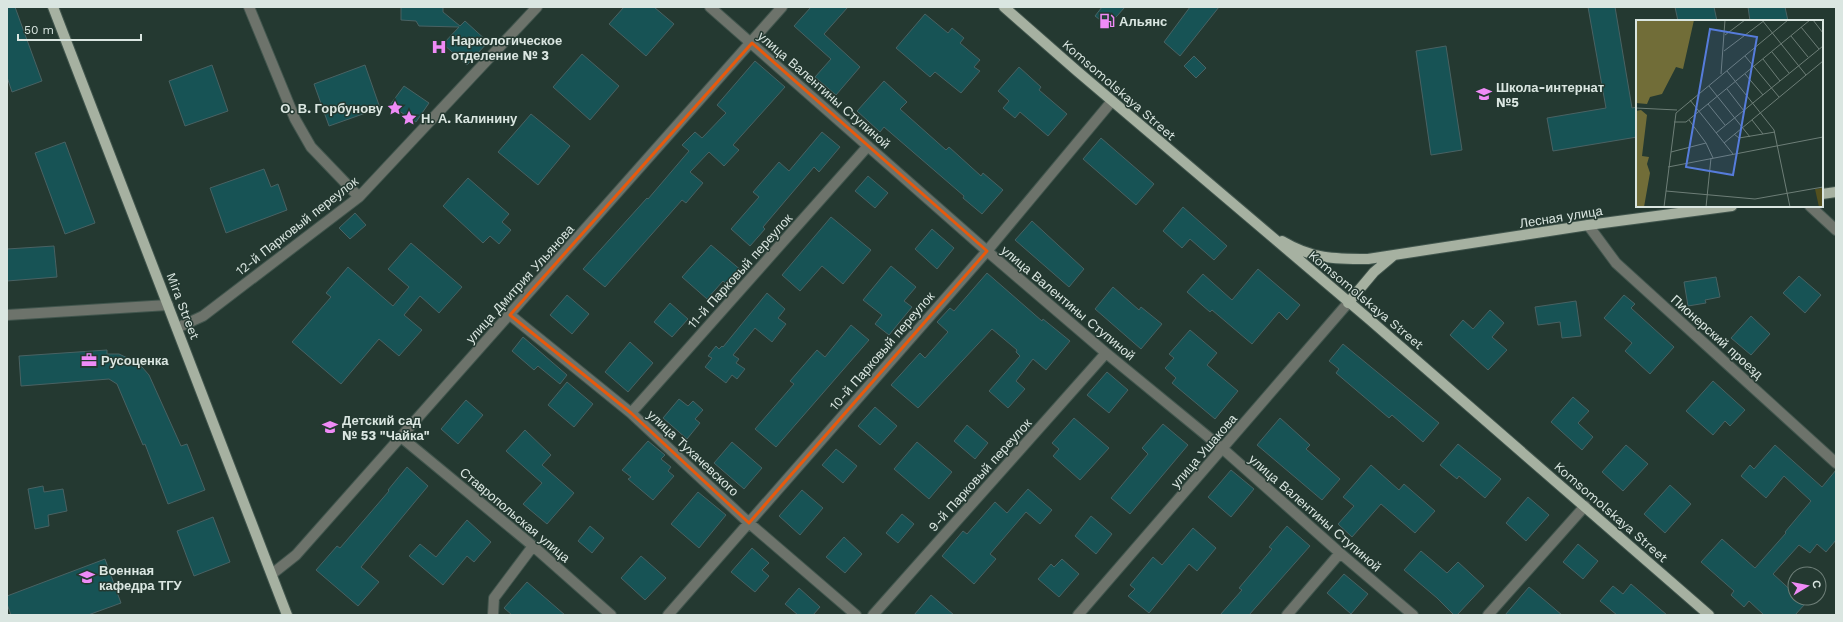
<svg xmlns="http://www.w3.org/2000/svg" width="1843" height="622" viewBox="0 0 1843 622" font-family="'Work Sans',sans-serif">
<rect width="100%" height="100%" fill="#243931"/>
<path fill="#175355" stroke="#496263" d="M7,7H15L42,81L12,92L7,77Z
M401,7H443V12L460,26L465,21L488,42L467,65L443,44L459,27L419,26L416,21L401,20Z
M624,7H654L674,24L646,56L609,24Z
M811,7H848L824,34L860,67L836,95L815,77L831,59L794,26Z
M1102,7H1125L1108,26L1095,16Z
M1190,7H1219L1180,56L1164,42Z
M1588,7H1615L1632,108L1637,107V137L1553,151L1547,118L1606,108Z
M1675,7H1714L1717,21H1678Z
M1748,7H1785L1788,21H1750Z
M925,14L948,33L952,28L964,38L960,43L980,60L974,67L980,71L961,93L935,72L930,77L896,48Z
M1446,46L1462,150L1431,155L1416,51Z
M582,54L619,86L590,120L553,87Z
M1194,56L1206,68L1196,78L1184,66Z
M755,61L785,87L733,145L739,150L724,166L709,152L690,172L703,183L686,203L682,200L605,287L583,269L647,198L648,199L689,151L682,145L695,132L702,138L726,113L717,105Z
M212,65L228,111L185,126L169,81Z
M365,65L380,108L329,126L314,84Z
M1019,67L1041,87L1039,90L1067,114L1048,136L1020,112L1015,118L1003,108L1009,101L998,91Z
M884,81L907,102L900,109L946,150L949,147L981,176L983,173L1003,190L982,214L963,198L964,196L884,127L880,132L857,111Z
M404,86L429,103L416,122L390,105Z
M531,114L570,146L538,185L498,152Z
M822,132L840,147L819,172L814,167L763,227L765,229L750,246L731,229L759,197L753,192L779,162L789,171Z
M1101,138L1154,184L1136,205L1083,159Z
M65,142L95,223L65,234L35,153Z
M264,169L271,187L278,184L287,210L226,233L210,188Z
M868,176L888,193L875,208L855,191Z
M468,178L509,214L502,222L511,230L499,244L490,236L483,243L443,206Z
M1183,207L1227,246L1214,260L1190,239L1182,248L1163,231Z
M355,213L366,225L350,239L339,228Z
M831,217L871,250L843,284L822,266L800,291L782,275Z
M1032,221L1084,269L1069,287L1015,240Z
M932,229L954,248L937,269L915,249Z
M411,243L462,287L439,313L420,296L404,315L422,330L399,356L379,339L341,384L292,342L331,297L326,293L348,267L393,306L409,287L388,269Z
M711,245L742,271L729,286L723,281L707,299L682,277Z
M54,246L57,277L7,281V249Z
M891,266L916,287L904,301L912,307L889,335L875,324L882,315L863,300Z
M1258,269L1300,305L1287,320L1279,312L1252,344L1212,310L1210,312L1187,292L1203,274L1232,300Z
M987,273L1042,321L1043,319L1070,341L1046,370L1033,359L1016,381L1025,389L1008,408L989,391L1020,356L1016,352L1017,350L992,329L918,408L891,385L920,353L925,358L948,332L937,322L950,308L954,311Z
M1799,276L1821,295L1805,313L1783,293Z
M1716,277L1720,297L1705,300L1706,303L1688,306L1684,282Z
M1113,287L1139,310L1141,307L1162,324L1141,349L1095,309Z
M767,293L785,309L778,318L786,324L772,342L755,328L733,355L739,359L736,363L745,369L737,379L732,375L726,383L705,367L712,358L708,356L716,346L719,349L722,346L723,347Z
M567,295L589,314L572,334L550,315Z
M1624,295L1635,304L1631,308L1674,347L1650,374L1625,351L1632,343L1604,318Z
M1576,301L1581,336L1562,338L1560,322L1538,325L1535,307Z
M670,303L688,319L672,337L654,322Z
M1490,310L1504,323L1492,337L1507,350L1488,370L1450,335L1463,320L1473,329Z
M1751,316L1770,334L1751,355L1731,338Z
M851,325L869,340L776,447L755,429L794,384L790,381L817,350L825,357Z
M1190,330L1217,353L1207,365L1238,391L1215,419L1172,383L1176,378L1165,368L1174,358L1169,354Z
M523,337L567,375L560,384L538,366L534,370L512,351Z
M630,342L653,363L628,392L605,372Z
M1343,344L1439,423L1423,442L1392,415L1389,418L1336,373L1339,369L1329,361Z
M107,350V354H119L132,360L142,367L149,375L181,446L187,444L205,490L168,504L145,444L143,445L117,384L109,379L21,386L19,356Z
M1107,372L1128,390L1109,413L1087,395Z
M1713,381L1745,410L1730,426L1725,421L1713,435L1686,411Z
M567,382L593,404L574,427L548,405Z
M1573,397L1589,411L1578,423L1593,437L1582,450L1551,422Z
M679,399L688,406L693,401L703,410L695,419L700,423L687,439L663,418Z
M466,400L483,415L458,444L441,429Z
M875,407L897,426L880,445L858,426Z
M1074,418L1109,448L1080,480L1053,456L1059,449L1052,443Z
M1280,418L1310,445L1306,449L1340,479L1322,500L1257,445Z
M1163,424L1188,445L1130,514L1111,498L1148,454L1142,448Z
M967,425L988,443L975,459L954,441Z
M525,430L551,455L542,465L574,493L547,524L523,504L542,483L506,451Z
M648,441L665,455L661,459L671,467L668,471L674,476L653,500L628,479L631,477L622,470Z
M732,442L762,468L744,489L714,463Z
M917,442L952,472L929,499L894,469Z
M1458,444L1501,479L1485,498L1459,476L1457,479L1440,465Z
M1626,445L1648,464L1623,491L1602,472Z
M1775,445L1822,487L1836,470V540L1826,552L1817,544L1810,553L1799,545L1773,574L1795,594V598H1799L1805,604L1795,615H1764L1749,601L1744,607L1731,595L1734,591L1701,562L1722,539L1755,568L1786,533L1785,532L1811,501L1784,476L1766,498L1741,476L1750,465L1754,469Z
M836,449L857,466L843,483L822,465Z
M1371,465L1399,490L1404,484L1435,511L1415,533L1381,504L1352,537L1338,524L1354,506L1343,497Z
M407,467L428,486L361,567L379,582L358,606L316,570L337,546L340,548L389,491L388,490Z
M1231,470L1254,489L1231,517L1208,497Z
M1670,485L1691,504L1665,533L1644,514Z
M43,486L44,492L63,489L67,511L48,515L49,526L35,529L28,489Z
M1028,489L1052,510L1040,524L1026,512L990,554L996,559L974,584L942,556L963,531L967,534L995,502L1007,513Z
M802,490L823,508L800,535L779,516Z
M698,492L726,515L699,548L671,524Z
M1528,497L1549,515L1526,541L1506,523Z
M902,514L914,524L898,543L886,533Z
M1091,516L1112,534L1096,554L1075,536Z
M213,517L230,562L194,576L177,531Z
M467,520L491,542L474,562L467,556L443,585L409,556L420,544L436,557Z
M590,526L604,538L592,553L578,541Z
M1287,526L1310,546L1249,615H1220L1242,590L1239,588L1272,549L1269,547Z
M1193,528L1216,548L1197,571L1189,564L1149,613L1128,596L1135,589L1130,585L1153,557L1162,565Z
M844,537L862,554L845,573L826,557Z
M1578,544L1598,561L1583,579L1563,562Z
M752,548L769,563L762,570L769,576L755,592L731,572Z
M1421,551L1447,573L1458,562L1484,586L1457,615H1454L1437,598L1404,570Z
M641,556L666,578L645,600L621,578Z
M105,559L121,603L88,615H11L7,604V596Z
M1062,559L1079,574L1059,597L1038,579L1051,564L1054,567Z
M1344,574L1368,594L1351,614L1327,593Z
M527,582L565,615H512L504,608Z
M1631,584L1667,615H1617L1600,601L1613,586L1623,594Z
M1529,587L1562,615H1505Z
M799,588L820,607L813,615H798L785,604Z
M931,595L954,615H914Z"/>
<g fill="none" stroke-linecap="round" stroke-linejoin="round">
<defs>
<path id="minor" d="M249,7L295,119L311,147L359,197
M710,7L987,251L1106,353L1223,449L1340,553L1413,615
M1810,206L1836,230
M1588,225L1616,263L1836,463
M7,315L168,305
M510,315L631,413L749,523L856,615
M177,328L203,316L359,197L537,7
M631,413L868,146
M401,437L533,546L611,615
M272,574L296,555L782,7
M493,615L494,598L533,546
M668,615L987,251L1112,101
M873,615L1106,353
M1078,615L1348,303
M1287,615L1340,553
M1488,615L1585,506"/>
<path id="major" d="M53,7L287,615
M1004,7L1077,71L1370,320L1709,615
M1822,194L1836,192
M1282,241C1312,259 1334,259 1368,259L1588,225L1732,206
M1348,303L1374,272L1393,256"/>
</defs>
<use href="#minor" stroke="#41554d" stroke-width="12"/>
<use href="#major" stroke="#41554d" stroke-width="12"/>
<use href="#minor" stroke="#6d736b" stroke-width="10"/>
<use href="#major" stroke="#a6b1a1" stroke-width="10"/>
</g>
<path fill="none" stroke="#e8590c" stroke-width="3" stroke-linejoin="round" d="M752,43L987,251L749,523L631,413L510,315Z"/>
<defs>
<symbol id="fuel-bare" viewBox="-9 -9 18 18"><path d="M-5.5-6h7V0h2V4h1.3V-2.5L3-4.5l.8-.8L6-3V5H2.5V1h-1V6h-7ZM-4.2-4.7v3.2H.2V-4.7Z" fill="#ef8bf7" stroke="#243931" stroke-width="2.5" paint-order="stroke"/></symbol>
<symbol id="hospital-bare" viewBox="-9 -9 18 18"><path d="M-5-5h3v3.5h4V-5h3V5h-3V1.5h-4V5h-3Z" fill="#ef8bf7" stroke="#243931" stroke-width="2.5" paint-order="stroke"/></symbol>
<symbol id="school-bare" viewBox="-9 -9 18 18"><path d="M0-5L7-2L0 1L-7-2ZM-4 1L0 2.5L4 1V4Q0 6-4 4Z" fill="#ef8bf7" stroke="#243931" stroke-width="2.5" paint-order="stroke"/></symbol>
<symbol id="sight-bare" viewBox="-9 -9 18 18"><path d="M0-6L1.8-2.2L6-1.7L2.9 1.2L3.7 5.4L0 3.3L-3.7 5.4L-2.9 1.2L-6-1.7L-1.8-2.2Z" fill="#ef8bf7" stroke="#243931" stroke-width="2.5" paint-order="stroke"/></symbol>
<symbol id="office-bare" viewBox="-9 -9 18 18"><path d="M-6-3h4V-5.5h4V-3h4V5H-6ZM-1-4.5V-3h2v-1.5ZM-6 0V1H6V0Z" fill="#ef8bf7" stroke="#243931" stroke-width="2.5" paint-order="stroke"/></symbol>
<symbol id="university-bare" viewBox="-9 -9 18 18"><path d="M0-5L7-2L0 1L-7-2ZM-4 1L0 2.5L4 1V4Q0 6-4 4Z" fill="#ef8bf7" stroke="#243931" stroke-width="2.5" paint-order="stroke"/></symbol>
</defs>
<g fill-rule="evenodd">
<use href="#fuel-bare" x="1096" y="10" width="22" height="22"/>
<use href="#hospital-bare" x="428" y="36" width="22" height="22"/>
<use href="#school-bare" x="1473" y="83" width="22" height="22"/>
<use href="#sight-bare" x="384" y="97" width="22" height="22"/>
<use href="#sight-bare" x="398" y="107" width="22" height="22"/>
<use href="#office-bare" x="78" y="349" width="22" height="22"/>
<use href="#school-bare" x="319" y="416" width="22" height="22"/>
<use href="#university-bare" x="76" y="566" width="22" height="22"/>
</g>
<g text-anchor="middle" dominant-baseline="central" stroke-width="3" stroke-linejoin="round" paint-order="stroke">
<g font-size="13" font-weight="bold" fill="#dae6e1" stroke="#243931" text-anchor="start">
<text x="1119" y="21">Альянс</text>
<text x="451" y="40">Наркологическое<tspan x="451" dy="15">отделение № 3</tspan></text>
<text x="1496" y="87">Школа-интернат<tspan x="1496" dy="15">№5</tspan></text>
<text x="383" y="108" text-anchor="end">О. В. Горбунову</text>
<text x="421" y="118">Н. А. Калинину</text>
<text x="101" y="360">Русоценка</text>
<text x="342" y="420">Детский сад<tspan x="342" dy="15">№ 53 "Чайка"</tspan></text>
<text x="99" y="570">Военная<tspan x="99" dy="15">кафедра ТГУ</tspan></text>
</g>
<g font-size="13" fill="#dae6e1" stroke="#243931">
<text transform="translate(824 90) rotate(41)">улица Валентины Ступиной</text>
<text transform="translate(1119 90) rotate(41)">Komsomolskaya Street</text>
<text transform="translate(1561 217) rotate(-9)">Лесная улица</text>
<text transform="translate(297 226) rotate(-38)">12-й Парковый переулок</text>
<text transform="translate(740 271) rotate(-48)">11-й Парковый переулок</text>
<text transform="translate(520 284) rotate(-48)">улица Дмитрия Ульянова</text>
<text transform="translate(1366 300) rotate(40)">Komsomolskaya Street</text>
<text transform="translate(1068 303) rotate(40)">улица Валентины Ступиной</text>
<text transform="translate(183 306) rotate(69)">Mira Street</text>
<text transform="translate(1717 337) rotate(42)">Пионерский проезд</text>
<text transform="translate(882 351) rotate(-49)">10-й Парковый переулок</text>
<text transform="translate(1204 451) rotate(-49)">улица Ушакова</text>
<text transform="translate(693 453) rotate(43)">улица Тухачевского</text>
<text transform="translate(980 475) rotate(-48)">9-й Парковый переулок</text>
<text transform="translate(1611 512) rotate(41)">Komsomolskaya Street</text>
<text transform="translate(1315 513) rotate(41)">улица Валентины Ступиной</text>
<text transform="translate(515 515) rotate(40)">Ставропольская улица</text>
</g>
</g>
<g transform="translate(1636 20)">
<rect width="187" height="187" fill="#243931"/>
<path d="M186,168L187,186L183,187L179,169Z" fill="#53501e"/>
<path d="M0,0H58L47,49L40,47L26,74L14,77L11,84L0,83ZM5,90L11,95L6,136L13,137L11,144L14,153L8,187H0V91Z" fill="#716d38"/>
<path fill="none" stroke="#6d7e77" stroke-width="1" d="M126,0L170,55M177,0L187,13M165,7L183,29M89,15L109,0M155,16L172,37M88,31L129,0M136,32L153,53M109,36L143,77M127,39L144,61M91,51L138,110L154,187M85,54L89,0M109,54L127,75M73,66L114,117M91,69L108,91M54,80L97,134M72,84L89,105M0,88L41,90M53,100L70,123L77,138M116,100L127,114M38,102H50L174,0M80,113L187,26M98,114L103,118L139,112M88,123L187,41M35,132L70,123M32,147L187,117M30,171L119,179L187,167M28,187L40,93L152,0M70,187L75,138"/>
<path fill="#567cdb" fill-opacity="0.15" stroke="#567cdb" stroke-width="2" d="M74,9L121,17L97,155L50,147Z"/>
<rect width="187" height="187" fill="none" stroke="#dae6e1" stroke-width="2"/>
</g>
<rect width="1843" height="622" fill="none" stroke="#dae6e1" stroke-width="16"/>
<g transform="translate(1807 586) rotate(80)"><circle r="19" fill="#243931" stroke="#6d7e77"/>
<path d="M0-3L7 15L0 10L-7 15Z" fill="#ef8bf7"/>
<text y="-6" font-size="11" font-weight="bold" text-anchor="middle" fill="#dae6e1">С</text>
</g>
<path d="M18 34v6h123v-6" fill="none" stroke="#dae6e1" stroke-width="2"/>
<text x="24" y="34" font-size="12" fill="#dae6e1" stroke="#243931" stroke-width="3" paint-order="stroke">50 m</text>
</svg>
